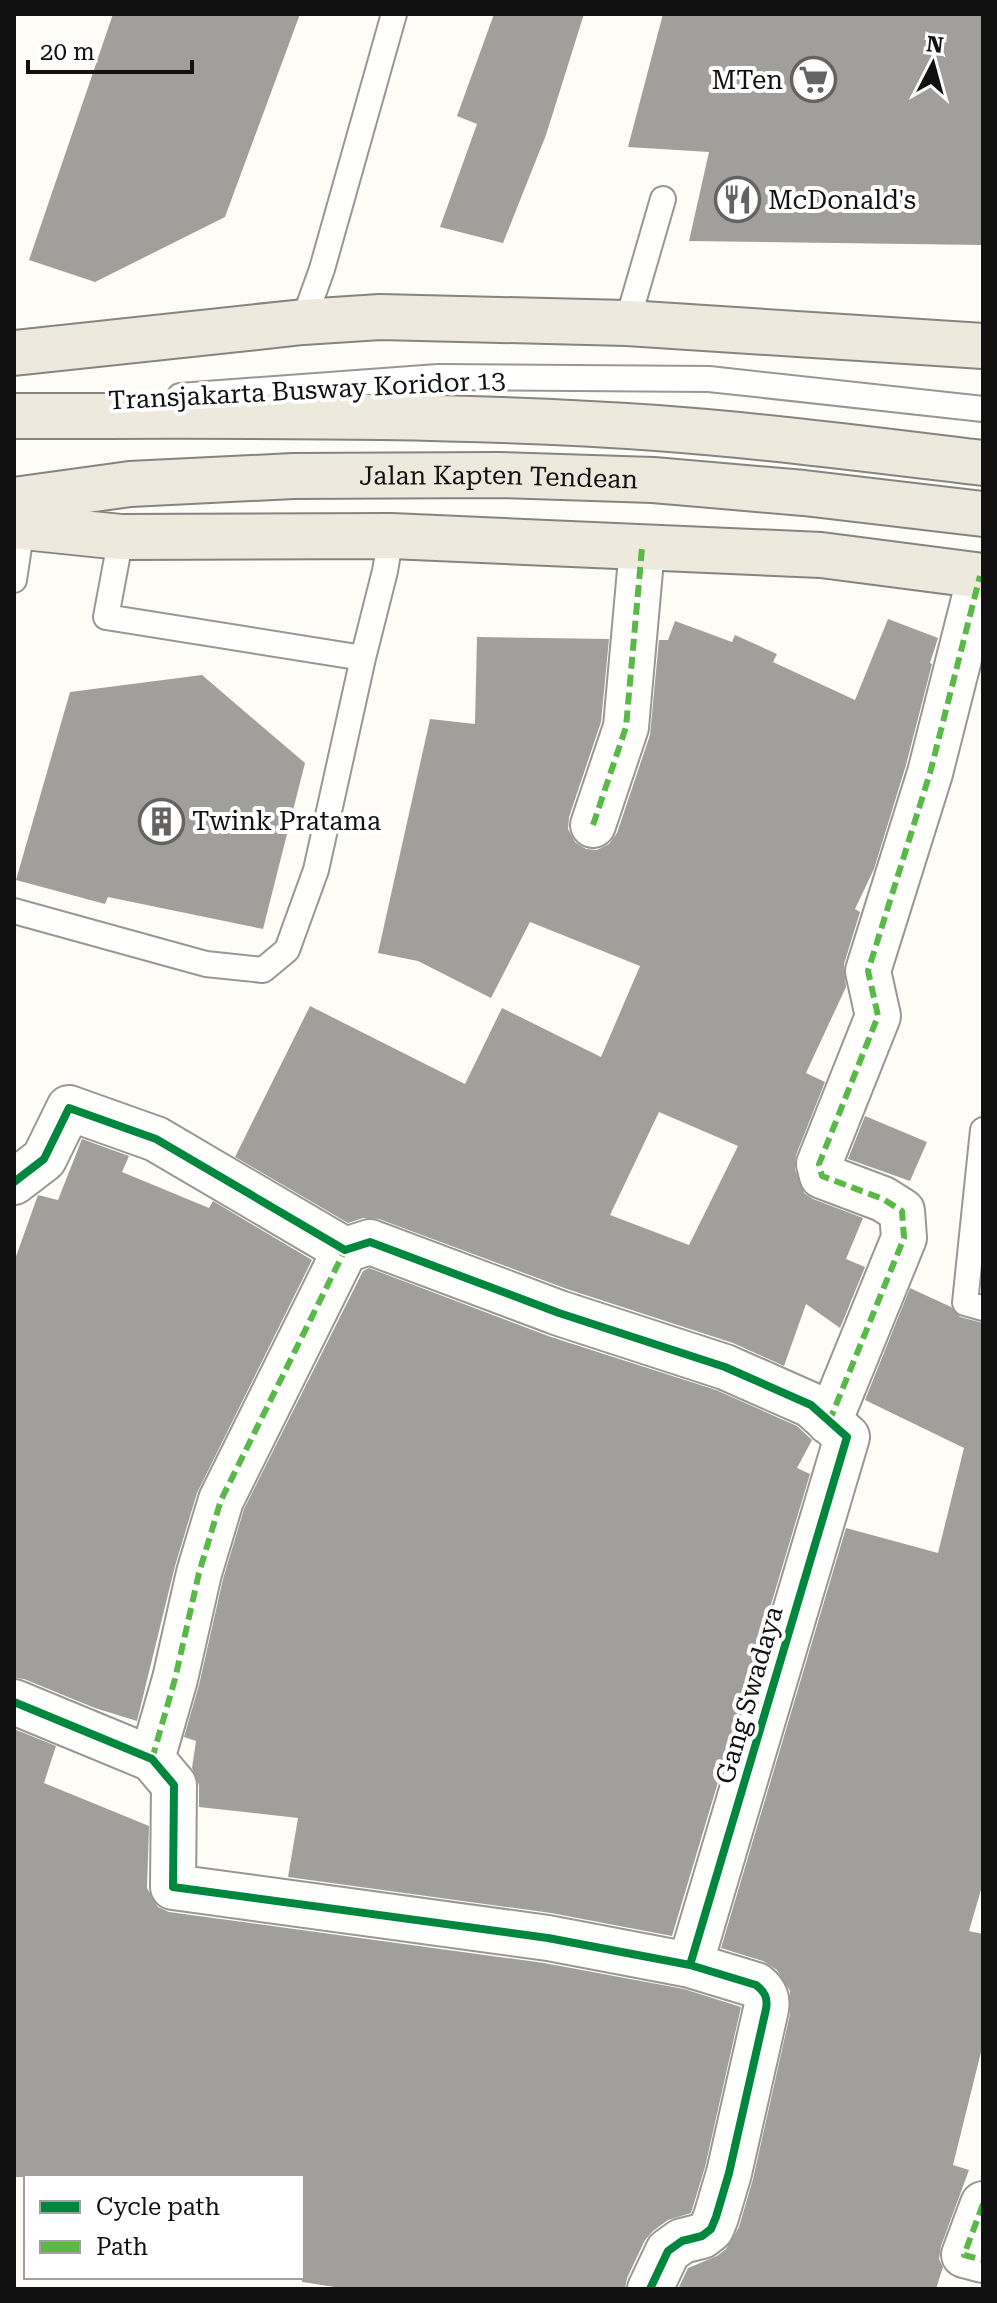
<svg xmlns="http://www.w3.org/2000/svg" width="997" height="2303" viewBox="0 0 997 2303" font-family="'Roboto Serif',serif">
<rect width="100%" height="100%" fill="#fdfcf7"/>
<path fill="#a19f9c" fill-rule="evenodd" d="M113,14H300L225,217L95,282L29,260Z
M494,14H584L546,135L503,243L440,227L477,124L457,116Z
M663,14H983V245L689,241L709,152L628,147Z
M888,619L938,638L930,663L932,664L906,765L874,869L855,909L860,912L844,964L846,987L806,1073L825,1082L796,1155L795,1169L804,1193L813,1199L863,1218L846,1259L865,1267L840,1328L806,1304L784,1366L733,1343L567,1289L379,1219L363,1218L348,1223L235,1157L310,1006L465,1084L502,1008L601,1057L640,966L530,922L491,998L418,961L378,953L430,719L475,724L477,637L609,639L601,722L569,817L568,829L575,842L586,849L597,850L609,844L617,833L650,735L659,640H668L675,621L732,642L735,635L777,654L773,662L855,700ZM659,1112L738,1146L689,1245L610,1215Z
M202,675L305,763L263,929L108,897L105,904L16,880L70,692Z
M865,1116L927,1142L910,1181L848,1159Z
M82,1139L129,1156L122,1172L209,1208L213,1201L312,1260L197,1493L175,1566L137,1721L95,1708L24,1679L14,1678V1262L38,1195L58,1200Z
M369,1268L551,1337L716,1390L797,1426L812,1440L797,1468L810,1474L672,1936L551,1913L288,1877L298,1818L199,1807V1785L192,1768L196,1741L184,1737L199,1685L223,1579L244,1509L363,1271Z
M910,1288L951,1307L960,1317L983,1323V1883L969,1931L983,1934V2044L953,2165L969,2170L941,2246L939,2259L943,2267L936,2289H678L688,2268L717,2256L726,2249L739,2227L753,2179L790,2014V1991L777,1970L763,1961L721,1948L846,1528L938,1553L964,1448L865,1400Z
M14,1729L56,1746L44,1783L149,1826L147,1888L158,1907L169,1912L544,1963L684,1989L741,2007L705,2167L691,2213L668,2220L653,2231L645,2240L627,2278L625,2289H348L302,2282V2177H14Z"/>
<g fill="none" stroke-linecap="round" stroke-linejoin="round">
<defs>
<path id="lane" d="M303,322L322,269L394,14
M627,323L663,199
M180,396L438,377L709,379L983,409
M121,537L106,617L363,658
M14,580L22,527
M14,911L206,964L263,970L287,950L316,870L363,658L385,571L391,536
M983,1130L965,1303L983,1308"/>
<path id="street" d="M593,825L626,727L642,548
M14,1182L44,1159L69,1108L156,1139L345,1250L370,1242L559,1313L725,1367L811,1405L847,1437L690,1965
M829,1422L904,1238L902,1211L883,1199L822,1176L819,1164L878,1016L868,971L930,773L980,576
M14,1702L152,1759L174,1785L173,1887L548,1938L690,1965L756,1985C765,1992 768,1998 766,2009L729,2173L716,2217L711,2229L702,2236L682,2241L668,2251L650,2289
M152,1759L175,1679L199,1573L221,1500L345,1250
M983,2204L964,2255L983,2260"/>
<g id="primary">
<path d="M14,353L303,322L380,317L627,323L983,346"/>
<path d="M14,416C228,416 443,413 657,428C766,436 875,450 983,463"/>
<path id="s1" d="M14,500L130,484L293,476L499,475L653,480L804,493L983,514"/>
<path d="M14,526L121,537L391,536L821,555L983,576"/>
</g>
</defs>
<use href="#lane" stroke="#979795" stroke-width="28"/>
<use href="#street" stroke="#979795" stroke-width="48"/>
<use href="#primary" stroke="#858482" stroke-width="48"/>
<use href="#lane" stroke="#fffffe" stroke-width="24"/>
<use href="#street" stroke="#fffffe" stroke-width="44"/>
<use href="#primary" stroke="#ede9dc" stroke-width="44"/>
<path stroke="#58b947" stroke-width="6" stroke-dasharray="12 6" stroke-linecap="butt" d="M593,825L626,727L642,548
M829,1422L904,1238L902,1211L883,1199L822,1176L819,1164L878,1016L868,971L930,773L980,576
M152,1759L175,1679L199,1573L221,1500L345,1250
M983,2204L964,2255L983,2260"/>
<defs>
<path id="cycleway" d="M14,1182L44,1159L69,1108L156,1139L345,1250L370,1242L559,1313L725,1367L811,1405L847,1437L690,1965
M14,1702L152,1759L174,1785L173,1887L548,1938L690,1965L756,1985C765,1992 768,1998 766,2009L729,2173L716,2217L711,2229L702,2236L682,2241L668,2251L650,2289"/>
</defs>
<use href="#cycleway" stroke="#fff" stroke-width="13"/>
<use href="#cycleway" stroke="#00873e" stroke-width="8"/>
</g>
<defs>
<symbol id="supermarket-ring" viewBox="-11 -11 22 22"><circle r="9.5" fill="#fff" stroke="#646362" stroke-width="1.5"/><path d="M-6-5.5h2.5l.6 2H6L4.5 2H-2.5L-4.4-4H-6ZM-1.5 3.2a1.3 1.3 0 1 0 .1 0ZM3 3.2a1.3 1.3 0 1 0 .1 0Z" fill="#646362"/></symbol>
<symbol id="restaurant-ring" viewBox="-11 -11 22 22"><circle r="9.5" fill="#fff" stroke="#646362" stroke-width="1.5"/><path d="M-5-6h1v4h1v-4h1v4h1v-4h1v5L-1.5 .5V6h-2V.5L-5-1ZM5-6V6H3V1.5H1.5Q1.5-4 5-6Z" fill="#646362"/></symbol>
<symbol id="building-ring" viewBox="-11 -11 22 22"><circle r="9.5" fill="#fff" stroke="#646362" stroke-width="1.5"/><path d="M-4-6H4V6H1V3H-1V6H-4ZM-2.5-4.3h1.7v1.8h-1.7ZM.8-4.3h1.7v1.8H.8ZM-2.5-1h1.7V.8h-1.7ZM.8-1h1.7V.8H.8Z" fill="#646362"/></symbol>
</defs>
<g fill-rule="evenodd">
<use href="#supermarket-ring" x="788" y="54" width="51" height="51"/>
<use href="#restaurant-ring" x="712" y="174" width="51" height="51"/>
<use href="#building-ring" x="136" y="796" width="51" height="51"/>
</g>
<g text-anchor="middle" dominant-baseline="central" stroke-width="8" stroke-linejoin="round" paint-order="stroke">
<g font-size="26" fill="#111" stroke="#fff" text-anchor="start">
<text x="783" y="80" text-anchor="end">MTen</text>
<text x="768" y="200">McDonald's</text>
<text x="192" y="821">Twink Pratama</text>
</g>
<g font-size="26" fill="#111" stroke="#fff">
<text transform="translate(307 390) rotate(-3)">Transjakarta Busway Koridor 13</text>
<text stroke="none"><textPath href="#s1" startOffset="486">Jalan Kapten Tendean</textPath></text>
<text transform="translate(749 1695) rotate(-74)">Gang Swadaya</text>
</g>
</g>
<rect width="997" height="2303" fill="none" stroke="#111111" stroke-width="32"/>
<rect x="24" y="2175" width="280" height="104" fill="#ffffff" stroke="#a0a0a0" stroke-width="2"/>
<rect x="40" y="2201" width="40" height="12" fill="#00873e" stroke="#a0a0a0" stroke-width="2"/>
<text x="96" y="2215" font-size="24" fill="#111111">Cycle path</text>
<rect x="40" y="2241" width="40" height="12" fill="#58b947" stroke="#a0a0a0" stroke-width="2"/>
<text x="96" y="2255" font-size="24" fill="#111111">Path</text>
<g transform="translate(933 64) rotate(6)" stroke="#ffffff" stroke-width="6" paint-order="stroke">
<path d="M0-6L14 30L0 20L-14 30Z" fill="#111111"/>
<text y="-12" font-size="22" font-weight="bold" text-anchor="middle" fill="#111111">N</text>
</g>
<path d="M28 60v12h164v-12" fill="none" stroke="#111111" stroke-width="4"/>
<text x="40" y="60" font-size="24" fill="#111111" stroke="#ffffff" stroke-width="6" paint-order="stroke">20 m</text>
</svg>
